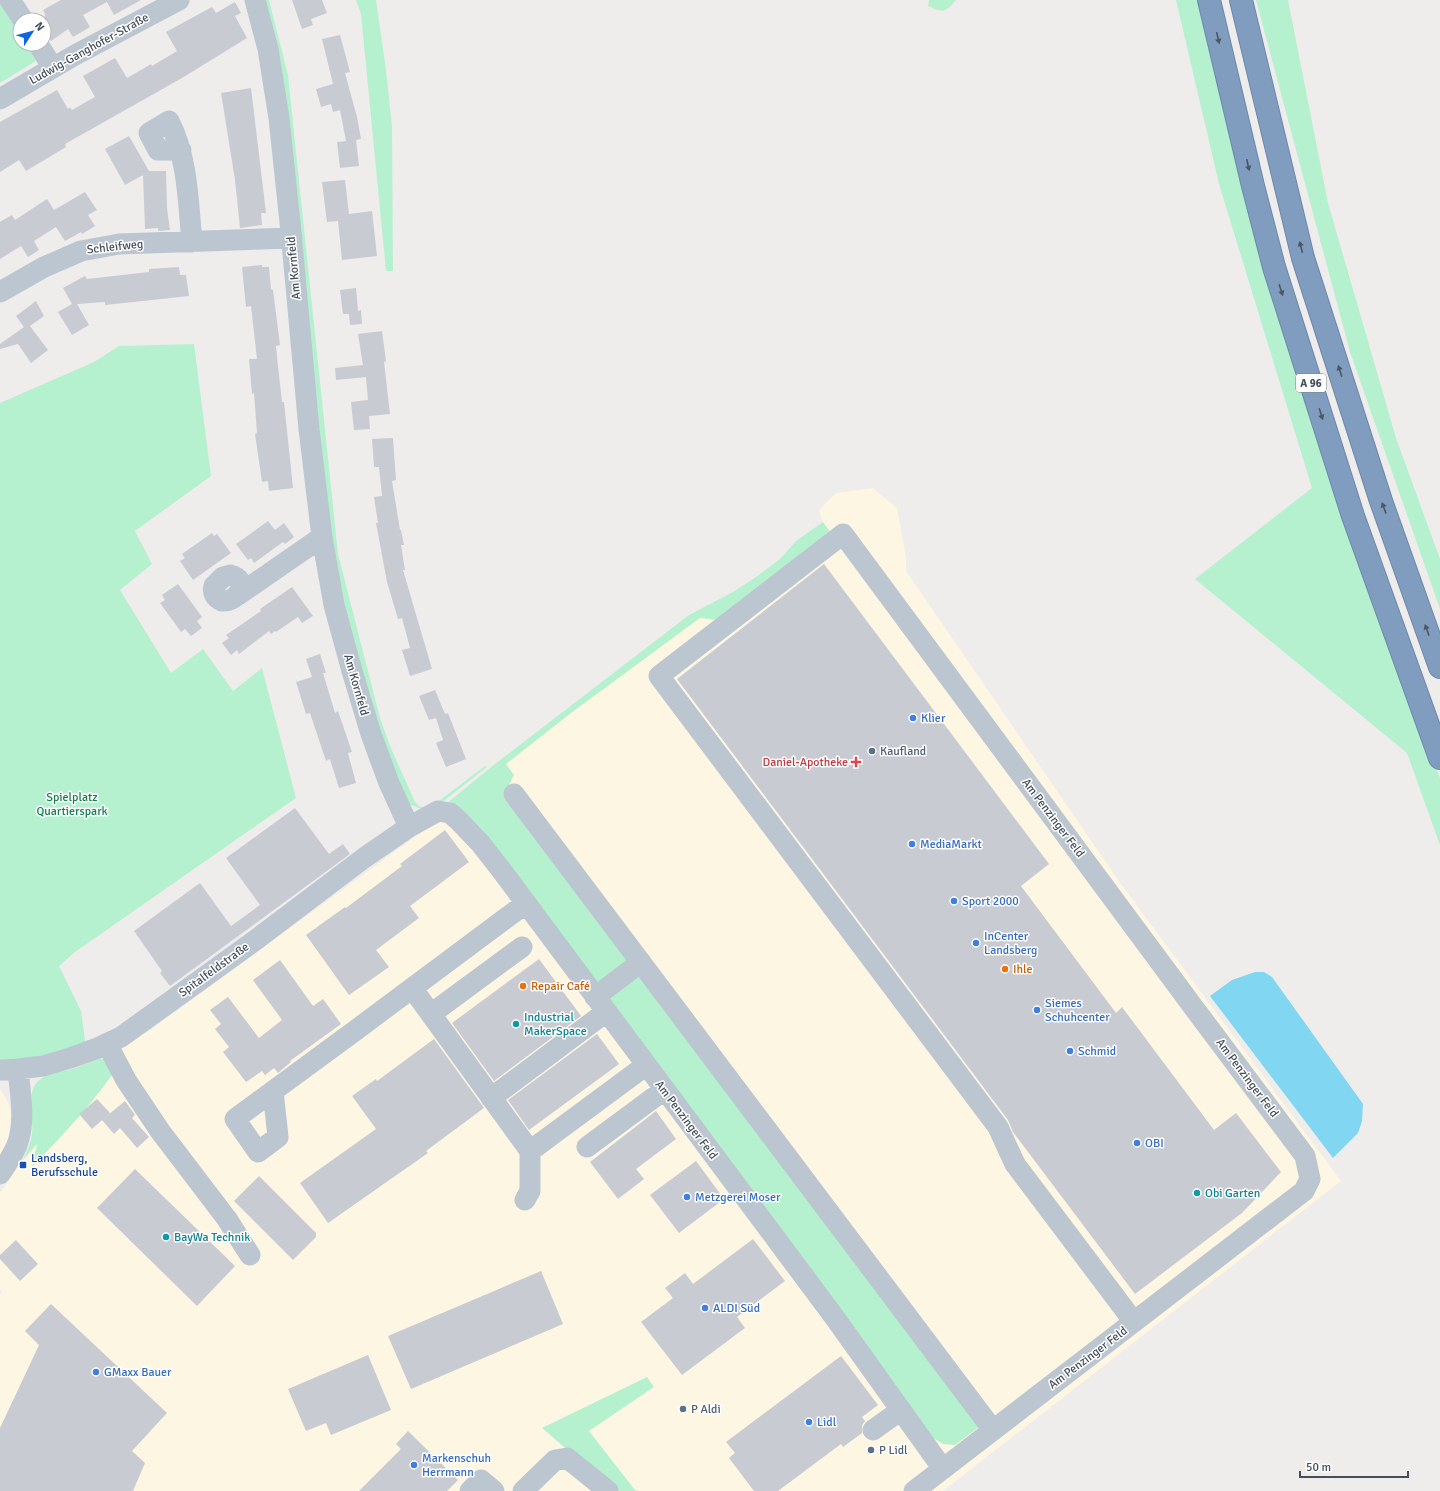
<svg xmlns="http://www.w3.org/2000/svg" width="1440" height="1491" viewBox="0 0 1440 1491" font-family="Signika,sans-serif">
<rect width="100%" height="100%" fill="#efecec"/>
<path fill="#fdf6e3" d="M873,488L897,508L906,558V571L1121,884L1341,1181L943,1491H0V1295L2,1292L0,1290V1193L23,1160L103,1069L108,1065L100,1057L149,1031L427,828L689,615L734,593L780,560L823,523L819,510L836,493Z
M0,1089L8,1102L11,1114L10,1127L8,1140L0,1155Z"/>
<path fill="#b6f1cf" d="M0,0L20,34V44H26L36,61L0,83Z
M263,0H269L288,75L338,554L380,718L390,746L415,802L420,807L427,808L422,809L408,804L396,778L340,604Z
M356,0H376L386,70L392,126L393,271H386L361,14Z
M929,0H956C945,13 943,13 928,6Z
M1176,0H1200L1436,768L1440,778V845L1407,753L1195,579L1312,488L1219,184Z
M1256,0H1288L1328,203L1396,438L1440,559V609L1350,352Z
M194,344L211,476L135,531L152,564L120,590L171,673L203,649L233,691L262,668L296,798L75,952L59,966L81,1011L86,1047L0,1064V403L94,362L119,346Z
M823,522L831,533L717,620L700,618L571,713L506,764L514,775L508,787L629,960L596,986L446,804L495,764L689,615L733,592L756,577L780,559L796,541Z
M485,766L487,767L441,803L435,804Z
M637,974L979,1427L955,1445L943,1444L933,1438L604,997Z
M100,1057L108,1064L121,1062C96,1100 64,1134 32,1167L37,1144L23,1160C27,1151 31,1143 32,1133C34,1117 24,1089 42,1078C50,1072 62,1072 72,1069C82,1066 91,1062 100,1057Z
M647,1377L654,1387L589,1431L635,1490L638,1491H615L542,1428Z"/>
<path fill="#81d6f1" d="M1255,972H1264L1272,977L1363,1104L1362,1121L1358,1133L1333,1158L1210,996L1232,980Z"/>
<path fill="#c9cbd2" d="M61,0H141L114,15L107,2L83,15L90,27L73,37L68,29L51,41L44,31L45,14L43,10Z
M292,0H322L327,13L311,19L313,25L302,29Z
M235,2L241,13L235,16L247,38L182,78L65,144L66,147L26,171L19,160L0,172V122L57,90L68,109L70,107L72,110L95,97L83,76L115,58L127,78L151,64L152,66L177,51L166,32L212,7L216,13Z
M340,35L350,72L345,73L357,117L361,139L356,140L359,166L340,168L337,142L346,141L340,110L333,112L331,104L321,107L316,89L333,84L322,39Z
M251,88L266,213H261L262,225L240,228L235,180L221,93Z
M129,136L149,171H166L167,208L170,230L158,231V228L145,229L143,175L125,185L105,149Z
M345,180L349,214L372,211L377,256L342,260L338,221L327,222L322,182Z
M85,192L97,210L88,215L95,226L82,234L81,232L65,241L56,227L34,241L39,250L28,257L21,246L0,259V222L12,215L15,220L47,199L54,210Z
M262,265V267H269L271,289L273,290L280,345L276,346L277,357L282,402H284L293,488L269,491L268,481L262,482L255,434L257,433L254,393L252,394L249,359H257L251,306L246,307L242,267Z
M179,267L180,275H186L189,296L105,305V302L77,304L89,325L72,335L58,312L72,304L63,288L85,276L87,279L149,272V269Z
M356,288L358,311L361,310L362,324L350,325L349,314H343L340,290Z
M36,301L44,316L30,326L48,350L31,363L18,344L0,349V344L24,327L16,316Z
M382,331L386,361L384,362L390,414L369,416L370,429L354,430L351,402L368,400L366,377L336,380L335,368L363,365L358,334Z
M393,438L396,480L392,481L400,530H401L404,545H401L405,570H403L432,669L410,676L402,650L410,648L402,618L398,619L387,582L376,523H378L374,497L382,496L379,467H374L372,439Z
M268,521L275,530L284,523L294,537L285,544L283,542L254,563L251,558L248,560L236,544Z
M212,533L214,536L217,534L231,553L193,580L180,561L185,558L182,554Z
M824,564L1049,864L1021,886L1116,1013L1122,1007L1214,1130L1236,1113L1281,1172L1242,1213L1135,1294L1013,1132L1008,1120L677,679Z
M178,584L202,617L197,621L202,628L191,636L185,629L181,632L160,603L165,600L162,595Z
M292,587L313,616L302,623L298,617L276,632L275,631L271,634L269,631L239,654L237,650L231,655L222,643L229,638L226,635L261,611L260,609Z
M320,654L326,673H323L335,713L338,711L352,752L348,753L356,783L339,788L330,759L326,761L310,713L306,714L296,682L312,677L306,659Z
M435,690L445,714L448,713L466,759L446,767L436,743L443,740L436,718L429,720L419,696Z
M295,808L329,854L343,844L350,854L170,986L160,973L162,971L134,931L200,883L231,926L260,905L226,858Z
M445,830L469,862L410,906L419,918L376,950L389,967L349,995L306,935L345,907L346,908L402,866L400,864Z
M539,959L581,1016L494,1081L452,1023Z
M280,960L313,1006L323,999L341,1024L290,1061L291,1062L278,1073L274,1068L265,1075L262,1071L246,1082L223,1052L229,1047L215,1029L221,1024L210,1010L228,997L259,1038L282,1020L253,980Z
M597,1034L619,1064L529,1130L508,1100Z
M434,1039L484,1108L426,1151L428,1153L328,1223L300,1183L376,1129L352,1096L376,1079L377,1081Z
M97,1099L110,1113L92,1129L79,1114Z
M125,1101L135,1115L132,1118L149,1137L137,1148L120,1128L114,1134L102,1120Z
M656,1111L676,1139L636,1169L644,1179L618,1199L590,1162Z
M696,1161L724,1199L679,1233L650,1195Z
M135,1169L235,1266L197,1306L97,1208Z
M259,1176L316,1233V1237L293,1260L234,1201Z
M753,1239L785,1281L737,1317L745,1328L682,1375L641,1322L673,1298L665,1288L685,1273L693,1284Z
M16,1240L38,1264L20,1281L0,1259V1255Z
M541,1271L563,1324L411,1389L388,1336Z
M51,1304L167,1413L132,1451L145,1463L133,1491H0V1428L39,1345L25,1331Z
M368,1355L391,1410L331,1435L326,1423L306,1431L288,1389Z
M841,1356L878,1405L862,1417L865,1421L862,1425V1433L843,1447L841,1444L778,1491H754L729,1458L735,1453L726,1442Z
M408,1431L458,1480L447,1491H359L401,1449L396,1444Z"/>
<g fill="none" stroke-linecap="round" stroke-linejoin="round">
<defs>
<path id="highway" d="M1209,0L1253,186L1274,267L1353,516L1440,758
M1241,0L1303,258L1381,501L1440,667"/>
</defs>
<use href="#highway" stroke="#6c88ab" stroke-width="24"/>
<path stroke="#bcc6d0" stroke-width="21" d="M10,0L23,20
M255,0L268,49L279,118L291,232L309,429L322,537L334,605L352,671L371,734L389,783L409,827
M38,44L53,68
M0,99L75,55L179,0
M181,150H158L149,133L169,121C188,158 188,201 192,242
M0,292L44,267L81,251L119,244L292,238
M230,575C251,580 239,602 222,601C215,598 212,593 214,586L223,577Z
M238,595L322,537
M514,794L993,1430
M412,988L530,1151
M595,997L641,962
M431,1014L522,947
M107,1044L126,1080L160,1131L227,1219L250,1255
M0,1070L18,1069L43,1066L70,1058L95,1049L121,1037L257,939L364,858L409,827L438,811L450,813L458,820L481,844L502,871L835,1318L943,1469
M273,1091L278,1137L258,1152L235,1119C332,1048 429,976 525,904
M491,1098L606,1012
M587,1147L664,1090
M0,1174C6,1165 13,1155 17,1145C26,1122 20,1093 18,1069
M525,1200L530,1191V1151L645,1066
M873,1430L901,1410
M470,1491L481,1480L494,1491
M523,1491L555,1460L567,1458L608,1491
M914,1491L1304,1191L1310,1179L1305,1156L1194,1008L843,534L659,676L998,1127L1015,1164L1134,1322"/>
<use href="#highway" stroke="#809dbf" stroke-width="22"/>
</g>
<defs><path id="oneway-solid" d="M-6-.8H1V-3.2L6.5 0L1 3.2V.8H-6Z"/></defs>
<g fill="#4a5765">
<use href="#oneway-solid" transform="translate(1218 38) rotate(77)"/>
<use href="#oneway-solid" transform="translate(1248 165) rotate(77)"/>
<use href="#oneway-solid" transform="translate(1301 247) rotate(-104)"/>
<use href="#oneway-solid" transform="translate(1281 290) rotate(72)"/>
<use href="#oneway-solid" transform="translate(1340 371) rotate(-108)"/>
<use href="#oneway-solid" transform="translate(1321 414) rotate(72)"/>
<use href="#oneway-solid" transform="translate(1384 508) rotate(-110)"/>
<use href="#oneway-solid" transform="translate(1427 630) rotate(-110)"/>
</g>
<g fill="#3f7fe0" stroke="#fff" stroke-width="1.5">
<circle cx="913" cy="718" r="4"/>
<circle cx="912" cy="844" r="4"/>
<circle cx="954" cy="901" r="4"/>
<circle cx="976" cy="943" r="4"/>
<circle cx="1037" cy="1010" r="4"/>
<circle cx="1070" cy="1051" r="4"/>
<circle cx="1137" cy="1143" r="4"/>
<circle cx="687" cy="1197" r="4"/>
<circle cx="705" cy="1308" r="4"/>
<circle cx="96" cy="1372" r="4"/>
<circle cx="809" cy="1422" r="4"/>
<circle cx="414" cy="1465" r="4"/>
</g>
<g fill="#5c6f8a" stroke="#fff" stroke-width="1.5">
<circle cx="872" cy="751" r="4"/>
<circle cx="683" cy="1409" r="4"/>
<circle cx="871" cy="1450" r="4"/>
</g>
<path fill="#e0444e" stroke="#fff" stroke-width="1.5" d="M854 756h4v4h4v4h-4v4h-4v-4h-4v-4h4z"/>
<g fill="#e8710a" stroke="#fff" stroke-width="1.5">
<circle cx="1005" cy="969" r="4"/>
<circle cx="523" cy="986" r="4"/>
</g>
<g fill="#0f9aa8" stroke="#fff" stroke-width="1.5">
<circle cx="516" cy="1024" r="4"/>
<circle cx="1197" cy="1193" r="4"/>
<circle cx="166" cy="1237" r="4"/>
</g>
<rect fill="#1a4fb4" stroke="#fff" stroke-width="1.5" x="19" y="1161" width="8" height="8" rx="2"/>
<g text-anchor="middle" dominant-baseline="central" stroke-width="3" stroke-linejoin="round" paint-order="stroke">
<rect fill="#fff" stroke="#7c848c" stroke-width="1" x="1296" y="374" width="30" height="18" rx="3"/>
<g font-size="11" font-weight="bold" fill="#444f5b">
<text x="1311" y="383">A 96</text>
</g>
<g font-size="12" fill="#444f5b" stroke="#fff">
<text transform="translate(89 49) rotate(-29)">Ludwig-Ganghofer-Straße</text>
<text transform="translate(115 247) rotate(-6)">Schleifweg</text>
<text transform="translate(294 268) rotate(-95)">Am Kornfeld</text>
<text transform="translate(356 685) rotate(74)">Am Kornfeld</text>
<text transform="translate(1053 818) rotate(53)">Am Penzinger Feld</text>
<text transform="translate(214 970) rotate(-36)">Spitalfeldstraße</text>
<text transform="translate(1247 1078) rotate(53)">Am Penzinger Feld</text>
<text transform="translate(686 1120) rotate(53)">Am Penzinger Feld</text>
<text transform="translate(1088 1358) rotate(-37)">Am Penzinger Feld</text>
</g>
<g font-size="12" fill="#366cbe" stroke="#fff" text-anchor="start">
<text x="921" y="718">Klier</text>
<text x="920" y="844">MediaMarkt</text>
<text x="962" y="901">Sport 2000</text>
<text x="984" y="936">InCenter<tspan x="984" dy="14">Landsberg</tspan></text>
<text x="1045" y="1003">Siemes<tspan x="1045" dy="14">Schuhcenter</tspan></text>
<text x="1078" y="1051">Schmid</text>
<text x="1145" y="1143">OBI</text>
<text x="695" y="1197">Metzgerei Moser</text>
<text x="713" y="1308">ALDI Süd</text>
<text x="104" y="1372">GMaxx Bauer</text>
<text x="817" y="1422">Lidl</text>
<text x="422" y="1458">Markenschuh<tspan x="422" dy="14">Herrmann</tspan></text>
</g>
<g font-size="12" fill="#4e5e75" stroke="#fff" text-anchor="start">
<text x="880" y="751">Kaufland</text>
<text x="691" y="1409">P Aldi</text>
<text x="879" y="1450">P Lidl</text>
</g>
<g font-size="12" fill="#be3a42" stroke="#fff" text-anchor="end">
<text x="848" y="762">Daniel-Apotheke</text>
</g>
<g font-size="12" fill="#117f4c" stroke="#fff">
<text x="72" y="797">Spielplatz<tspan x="72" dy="14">Quartierspark</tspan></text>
</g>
<g font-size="12" fill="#c56008" stroke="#fff" text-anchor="start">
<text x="1013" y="969">Ihle</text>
<text x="531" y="986">Repair Café</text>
</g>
<g font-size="12" fill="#0d838f" stroke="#fff" text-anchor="start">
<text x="524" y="1017">Industrial<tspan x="524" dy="14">MakerSpace</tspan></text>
<text x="1205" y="1193">Obi Garten</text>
<text x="174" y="1237">BayWa Technik</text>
</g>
<g font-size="12" fill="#164399" stroke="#fff" text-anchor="start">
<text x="31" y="1158">Landsberg,<tspan x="31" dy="14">Berufsschule</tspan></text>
</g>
</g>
<g transform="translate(32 32) rotate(54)"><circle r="19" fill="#ffffff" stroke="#b4b9bd"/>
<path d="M0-3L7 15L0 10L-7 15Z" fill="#0e66e7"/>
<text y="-6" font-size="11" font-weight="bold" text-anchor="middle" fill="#444f5b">N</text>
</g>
<path d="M1300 1471v6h108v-6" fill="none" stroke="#444f5b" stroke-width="2"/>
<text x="1306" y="1471" font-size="12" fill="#444f5b" stroke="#ffffff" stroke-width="3" paint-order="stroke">50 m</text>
</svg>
